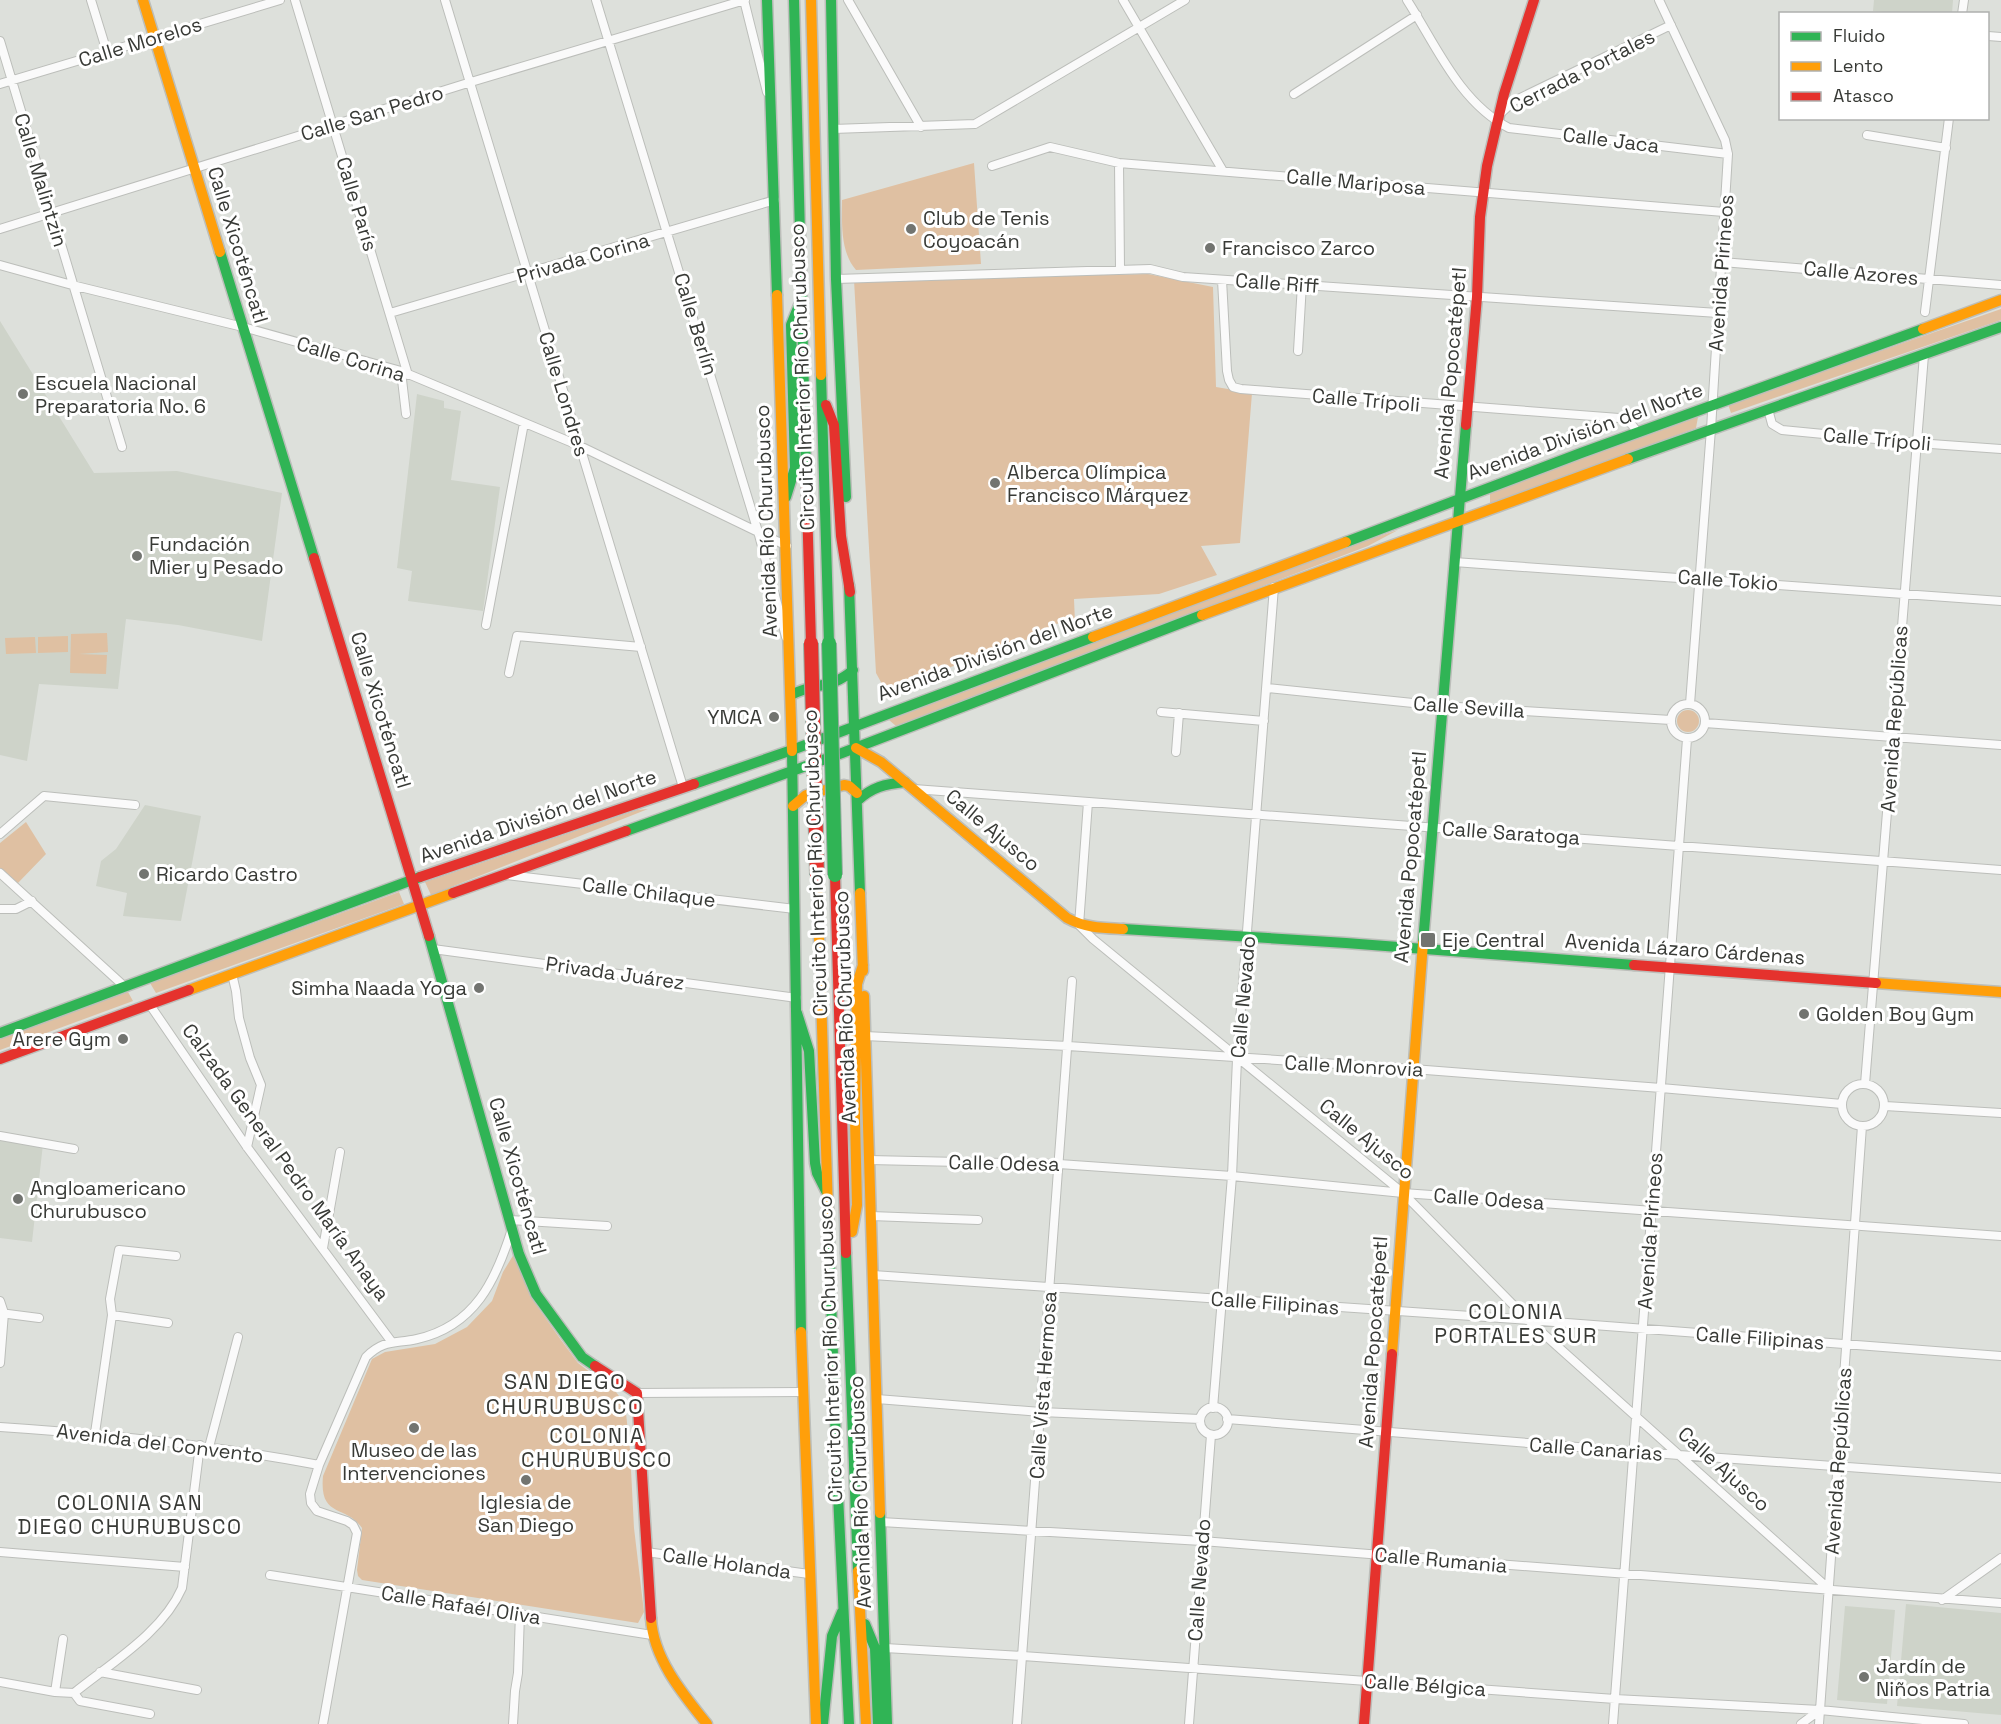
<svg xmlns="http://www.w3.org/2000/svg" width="2001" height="1724" viewBox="0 0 2001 1724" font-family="'Space Grotesk',sans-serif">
<rect width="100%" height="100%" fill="#dde0db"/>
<path fill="#ced3c9" d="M1874,0H1953L1952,14H1899L1873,11Z
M0,321L94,473L177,471L282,493L262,641L178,625L126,619L118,689L39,684L27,761L0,755Z
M417,394L444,401V408L461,411L451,480L500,487L483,611L408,601L412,571L397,568Z
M145,805L201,816L181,921L123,916L127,893L96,886L101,861L116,849Z
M0,1136L43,1144L32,1242L0,1238Z
M1906,1604L2001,1613V1715L1897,1706Z
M1845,1606L1895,1610L1887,1704L1837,1700Z"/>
<path fill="#dfc0a2" d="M974,163L981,264L856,270C840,252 842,222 842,200Z
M1148,274L1213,287L1216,387L1252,393L1240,543L1201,546L1217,575L1159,594L1074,599L1075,623L1051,624L1045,633L898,686L892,687L882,684L876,673L854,280Z
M2001,309V320L1731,413L1728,404Z
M1698,417L1696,428L1490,505V492Z
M1398,530L1368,546L896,726L889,720L1348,546Z
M107,633L108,652L79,654L107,655L106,674L70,673L71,634Z
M68,636V652L38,653V637Z
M35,637L36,653L6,654L5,638Z
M1677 721a11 11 0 1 1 22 0a11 11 0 1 1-22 0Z
M648,809L431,895L425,882L637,810Z
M26,822L46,854L17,884L0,869V843Z
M399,892L404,904L156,993L150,983Z
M128,992L133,1001L0,1050V1037Z
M517,1253L530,1296L561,1340L578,1363L616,1392L625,1404L630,1450L634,1528L644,1612L638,1623L362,1580L358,1576L357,1570L362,1528C346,1504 319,1519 323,1476L372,1359L385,1352L435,1344L467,1327L492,1301L503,1272L514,1254Z"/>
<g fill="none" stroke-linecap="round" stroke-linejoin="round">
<defs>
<path id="street" d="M91,0L107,52
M295,0L408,375
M445,0L683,787
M596,0L759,535L786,637
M744,0L767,92
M848,0L921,127
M1123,0L1223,171
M1407,0C1436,45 1459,102 1509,128L1728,154
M1659,0L1725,140L1728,154L1711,429L1690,704
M1962,14L1964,0
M1988,36L2001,37
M0,41L122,447
M0,84L280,0
M1294,94L1417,15
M1502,112L1514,101L1671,25
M833,129L975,124L1185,0
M1867,135L1946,148
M1119,163L1120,269
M992,166L1050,147L1119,163L1724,212
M0,229L471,82L745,0
M1722,262L2001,285
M0,265L72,285L243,327L401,371L580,446L787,546
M836,279L1150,269L1183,277L1718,313
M1222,280L1227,371L1229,380L1233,387L1241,389L1619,418C1629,420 1632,424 1637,432
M1925,312L1949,118
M390,313L775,200
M1298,351L1302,284
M401,371L406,414
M1768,409L1772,424L1782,430L1917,443L2001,449
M1454,562L2001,601
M486,625L524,423
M509,673L517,636L641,647
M1267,688L1442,706L1671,720
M1671 721a17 17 0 1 1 34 0a17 17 0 1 1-34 0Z
M1161,712L1264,721
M1705,723L2001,745
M1176,752L1179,713
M914,789L2001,870
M1088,802L1079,925L1093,939L1403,1193L1528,1320L1829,1589
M0,834L44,796L135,805
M0,873L125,987
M507,875L795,909
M0,909H16L32,901
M433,949L797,998
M232,974L236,991L239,1018L250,1058L261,1085L247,1147
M150,1005L247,1147L391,1341
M865,1036L1068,1046L1413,1069L1661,1088L1842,1104
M1842 1105a21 21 0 1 1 42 0a21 21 0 1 1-42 0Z
M1865,1084L1924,355
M1885,1106L2001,1113
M0,1136L74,1149
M869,1160L1059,1164L1232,1176L1403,1193L2001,1236
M871,1216L978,1220
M510,1220L607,1226
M323,1248L340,1152
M873,1275L1528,1320L2001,1356
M0,1301L4,1313L0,1363
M0,1313L39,1318
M112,1315L168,1323
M637,1393L802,1392
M877,1399L1041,1412L1200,1419
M1200 1421a14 14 0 1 1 28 0a14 14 0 1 1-28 0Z
M1213,1408L1232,1176L1237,1059L1274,587
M1227,1419L1679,1455L2001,1478
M0,1427C107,1434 213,1445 319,1465
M95,1433L112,1315L110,1299L119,1250L176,1256
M209,1447L238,1337
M881,1522L1202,1541L2001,1603
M0,1552L185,1567
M646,1552L809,1574
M270,1575L652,1635
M1942,1600L2001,1558
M885,1648L1023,1656L1615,1699L1820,1710L1964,1724
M100,1672L197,1690
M0,1682L55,1692L74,1693C111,1663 163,1632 182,1588L200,1445
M55,1692L63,1639
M74,1693L80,1701L150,1714
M323,1724L357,1533L353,1525L347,1521L317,1511L311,1503L310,1494L319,1465L366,1357C384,1339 395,1344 417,1339C475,1326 496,1280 512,1229
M513,1724L515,1691L518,1673L520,1613
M1017,1724L1072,981
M1189,1724L1211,1435
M1613,1724L1687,739
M1801,1724L1820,1710
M1819,1724L1862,1126"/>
<path id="fast" d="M767,0L777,295
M794,0L806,469
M831,0L836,279L846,497
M220,252L314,558
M821,375L829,643
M1628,459L2001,327
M786,497L795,468L791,325L800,303
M1346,542L1581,453L1923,329
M849,585L860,893
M791,695C814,682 831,690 853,670
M792,751L801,1332
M694,784L792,750L1093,637
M857,801C872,787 885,784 905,782
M626,831L842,753L1202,615
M1123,929L1346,943L1634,965
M429,936L519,1254L536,1294L582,1357L595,1366
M1423,943L1466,425
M797,1013L809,1051L815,1163L817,1173L826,1191
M0,1033L420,877
M828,1209L837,1474L849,1724
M846,1253L858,1571
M880,1513L887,1724
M865,1624L875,1648L878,1724
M823,1724L832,1636L842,1612"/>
<path id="slow" d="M143,0L220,252
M811,0L821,375
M777,295L792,751
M1923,329L2001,300
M1202,615L1628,459
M1093,637L1346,542
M856,748L881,762L1067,918C1085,928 1103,928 1123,929
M793,806L806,795L844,785L849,786L857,793
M817,875L828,1209
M860,893L863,971
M1876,983L2001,992
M189,990L453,893
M864,996L880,1513
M852,1232L857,1205L855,1118L857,984L863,965
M801,1332L816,1724
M1392,1354L1423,943
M858,1571L866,1724
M651,1618C653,1658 682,1693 707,1724"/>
<path id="jam" d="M826,405L834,425L841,536L850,592
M1466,425L1477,297L1480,217L1487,166L1504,94L1534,0
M806,469L811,643
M314,558L429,936
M835,875L846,1253
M420,877L694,784
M453,893L626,831
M1634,965L1876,983
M0,1059L189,990
M595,1366L637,1393L651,1618
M1364,1724L1392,1354"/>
</defs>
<use href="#street" stroke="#bcbeba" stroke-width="10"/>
<use href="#fast" stroke="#bcbeba" stroke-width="13"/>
<use href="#slow" stroke="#bcbeba" stroke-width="13"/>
<use href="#jam" stroke="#bcbeba" stroke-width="13"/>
<use href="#street" stroke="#fafafa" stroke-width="8"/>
<use href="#fast" stroke="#30b455" stroke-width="10"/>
<use href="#slow" stroke="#ff9f0a" stroke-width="10"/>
<use href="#jam" stroke="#e5322d" stroke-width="10"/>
<defs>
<path id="fast-bridge" d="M829,643L835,875"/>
<path id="jam-bridge" d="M811,643L817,875"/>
</defs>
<use href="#fast-bridge" stroke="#9aaca3" stroke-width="16" stroke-linecap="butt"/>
<use href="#jam-bridge" stroke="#9aaca3" stroke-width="16" stroke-linecap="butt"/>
<use href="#fast-bridge" stroke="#30b455" stroke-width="14"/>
<use href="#jam-bridge" stroke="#e5322d" stroke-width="14"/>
</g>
<g fill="#727470" stroke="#fff" stroke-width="2">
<circle cx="911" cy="229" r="6"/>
<circle cx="1210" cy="248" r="6"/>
<circle cx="23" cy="394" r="6"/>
<circle cx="995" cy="483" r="6"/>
<circle cx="137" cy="556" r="6"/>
<circle cx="774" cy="717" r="6"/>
<circle cx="144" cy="874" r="6"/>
<rect x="1420" y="932" width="16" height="16" rx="3"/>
<circle cx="479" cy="988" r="6"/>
<circle cx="1804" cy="1014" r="6"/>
<circle cx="123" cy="1039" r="6"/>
<circle cx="18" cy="1199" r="6"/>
<circle cx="414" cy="1428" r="6"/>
<circle cx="526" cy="1480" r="6"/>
<circle cx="1864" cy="1677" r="6"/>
</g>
<g text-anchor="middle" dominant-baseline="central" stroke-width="6" stroke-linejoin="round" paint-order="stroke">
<g font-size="20" fill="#383a36" stroke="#fff">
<text transform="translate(140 42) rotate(-17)">Calle Morelos</text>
<text transform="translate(1582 71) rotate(-27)">Cerrada Portales</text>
<text transform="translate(372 113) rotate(-17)">Calle San Pedro</text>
<text transform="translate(1611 140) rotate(7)">Calle Jaca</text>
<text transform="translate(41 180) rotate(73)">Calle Malintzin</text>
<text transform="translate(1356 182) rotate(5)">Calle Mariposa</text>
<text transform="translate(357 204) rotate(73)">Calle París</text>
<text transform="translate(238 245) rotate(73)">Calle Xicoténcatl</text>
<text transform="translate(583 258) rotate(-16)">Privada Corina</text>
<text transform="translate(1721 273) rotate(-86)">Avenida Pirineos</text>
<text transform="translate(1861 273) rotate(5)">Calle Azores</text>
<text transform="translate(1277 283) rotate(4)">Calle Riff</text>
<text transform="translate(696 324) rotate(73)">Calle Berlín</text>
<text transform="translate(351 359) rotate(17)">Calle Corina</text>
<text transform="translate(1450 373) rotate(-85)">Avenida Popocatépetl</text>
<text transform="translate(802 377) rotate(-92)">Circuito Interior Río Churubusco</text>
<text transform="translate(564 394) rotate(73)">Calle Londres</text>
<text transform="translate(1366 400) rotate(5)">Calle Trípoli</text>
<text transform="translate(1585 431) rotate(-20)">Avenida División del Norte</text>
<text transform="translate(1877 439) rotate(5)">Calle Trípoli</text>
<text transform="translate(766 521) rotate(-92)">Avenida Río Churubusco</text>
<text transform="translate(1728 580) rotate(4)">Calle Tokio</text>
<text transform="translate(995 652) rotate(-20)">Avenida División del Norte</text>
<text transform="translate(1469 707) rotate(4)">Calle Sevilla</text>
<text transform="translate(381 710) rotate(73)">Calle Xicoténcatl</text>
<text transform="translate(1894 719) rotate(-86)">Avenida Repúblicas</text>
<text transform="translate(538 816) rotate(-19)">Avenida División del Norte</text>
<text transform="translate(993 830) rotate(40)">Calle Ajusco</text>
<text transform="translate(1511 833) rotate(4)">Calle Saratoga</text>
<text transform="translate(1410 857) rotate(-85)">Avenida Popocatépetl</text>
<text transform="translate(815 863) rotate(-92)">Circuito Interior Río Churubusco</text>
<text transform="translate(649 892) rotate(7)">Calle Chilaque</text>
<text transform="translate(1685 949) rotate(4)">Avenida Lázaro Cárdenas</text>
<text transform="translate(615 973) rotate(8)">Privada Juárez</text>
<text transform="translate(1243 997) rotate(-85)">Calle Nevado</text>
<text transform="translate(845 1007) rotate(-92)">Avenida Río Churubusco</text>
<text transform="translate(1354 1066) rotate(3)">Calle Monrovia</text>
<text transform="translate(1367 1139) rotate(39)">Calle Ajusco</text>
<text transform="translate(286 1162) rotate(54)">Calzada General Pedro María Anaya</text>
<text transform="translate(1004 1163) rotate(1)">Calle Odesa</text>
<text transform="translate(518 1176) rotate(74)">Calle Xicoténcatl</text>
<text transform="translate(1489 1199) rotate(4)">Calle Odesa</text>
<text transform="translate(1650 1231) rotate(-86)">Avenida Pirineos</text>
<text transform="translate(1275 1303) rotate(4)">Calle Filipinas</text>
<text transform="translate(1760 1338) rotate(4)">Calle Filipinas</text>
<text transform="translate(1373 1342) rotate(-86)">Avenida Popocatépetl</text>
<text transform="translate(830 1349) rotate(-92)">Circuito Interior Río Churubusco</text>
<text transform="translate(1043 1385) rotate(-86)">Calle Vista Hermosa</text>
<text transform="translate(160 1443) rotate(7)">Avenida del Convento</text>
<text transform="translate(1596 1449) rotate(4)">Calle Canarias</text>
<text transform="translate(1838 1461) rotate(-86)">Avenida Repúblicas</text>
<text transform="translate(1724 1469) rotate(42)">Calle Ajusco</text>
<text transform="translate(860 1492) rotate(-92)">Avenida Río Churubusco</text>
<text transform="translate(1441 1560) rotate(5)">Calle Rumania</text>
<text transform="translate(727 1563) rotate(8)">Calle Holanda</text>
<text transform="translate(1199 1580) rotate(-86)">Calle Nevado</text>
<text transform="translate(461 1605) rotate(9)">Calle Rafaél Oliva</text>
<text transform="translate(1425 1685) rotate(4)">Calle Bélgica</text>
</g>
<g font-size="20" fill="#383a36" stroke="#fff" text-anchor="start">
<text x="923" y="218">Club de Tenis<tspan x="923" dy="23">Coyoacán</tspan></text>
<text x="1222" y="248">Francisco Zarco</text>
<text x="35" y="383">Escuela Nacional<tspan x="35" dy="23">Preparatoria No. 6</tspan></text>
<text x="1007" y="472">Alberca Olímpica<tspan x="1007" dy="23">Francisco Márquez</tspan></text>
<text x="149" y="544">Fundación<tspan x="149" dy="23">Mier y Pesado</tspan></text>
<text x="762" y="717" text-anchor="end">YMCA</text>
<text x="156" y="874">Ricardo Castro</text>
<text x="1442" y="940">Eje Central</text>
<text x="467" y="988" text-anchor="end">Simha Naada Yoga</text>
<text x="1816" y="1014">Golden Boy Gym</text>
<text x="111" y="1039" text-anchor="end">Arere Gym</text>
<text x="30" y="1188">Angloamericano<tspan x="30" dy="23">Churubusco</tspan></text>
<text x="414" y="1450" text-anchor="middle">Museo de las<tspan x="414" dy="23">Intervenciones</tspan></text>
<text x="526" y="1502" text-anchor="middle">Iglesia de<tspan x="526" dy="23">San Diego</tspan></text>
<text x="1876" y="1666">Jardín de<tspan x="1876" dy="23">Niños Patria</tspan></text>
</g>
<g font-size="21" letter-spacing="1.5" fill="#383a36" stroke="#fff">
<text x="1516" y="1311">COLONIA<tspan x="1516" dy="24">PORTALES SUR</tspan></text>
<text x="597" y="1435">COLONIA<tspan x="597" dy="24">CHURUBUSCO</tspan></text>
<text x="130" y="1502">COLONIA SAN<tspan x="130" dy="24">DIEGO CHURUBUSCO</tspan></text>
</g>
<g font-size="22" letter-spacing="1.5" fill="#383a36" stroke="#fff">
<text x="565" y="1381">SAN DIEGO<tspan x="565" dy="25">CHURUBUSCO</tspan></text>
</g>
</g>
<rect x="1779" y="12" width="210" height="108" fill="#ffffff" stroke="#afb0af" stroke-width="1.5"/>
<rect x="1791" y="32" width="30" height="9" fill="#30b455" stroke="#afb0af" stroke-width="1.5"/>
<text x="1833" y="42" font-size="18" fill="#383a36">Fluido</text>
<rect x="1791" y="62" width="30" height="9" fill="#ff9f0a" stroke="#afb0af" stroke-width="1.5"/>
<text x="1833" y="72" font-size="18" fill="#383a36">Lento</text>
<rect x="1791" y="92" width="30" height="9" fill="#e5322d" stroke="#afb0af" stroke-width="1.5"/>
<text x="1833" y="102" font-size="18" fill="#383a36">Atasco</text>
</svg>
